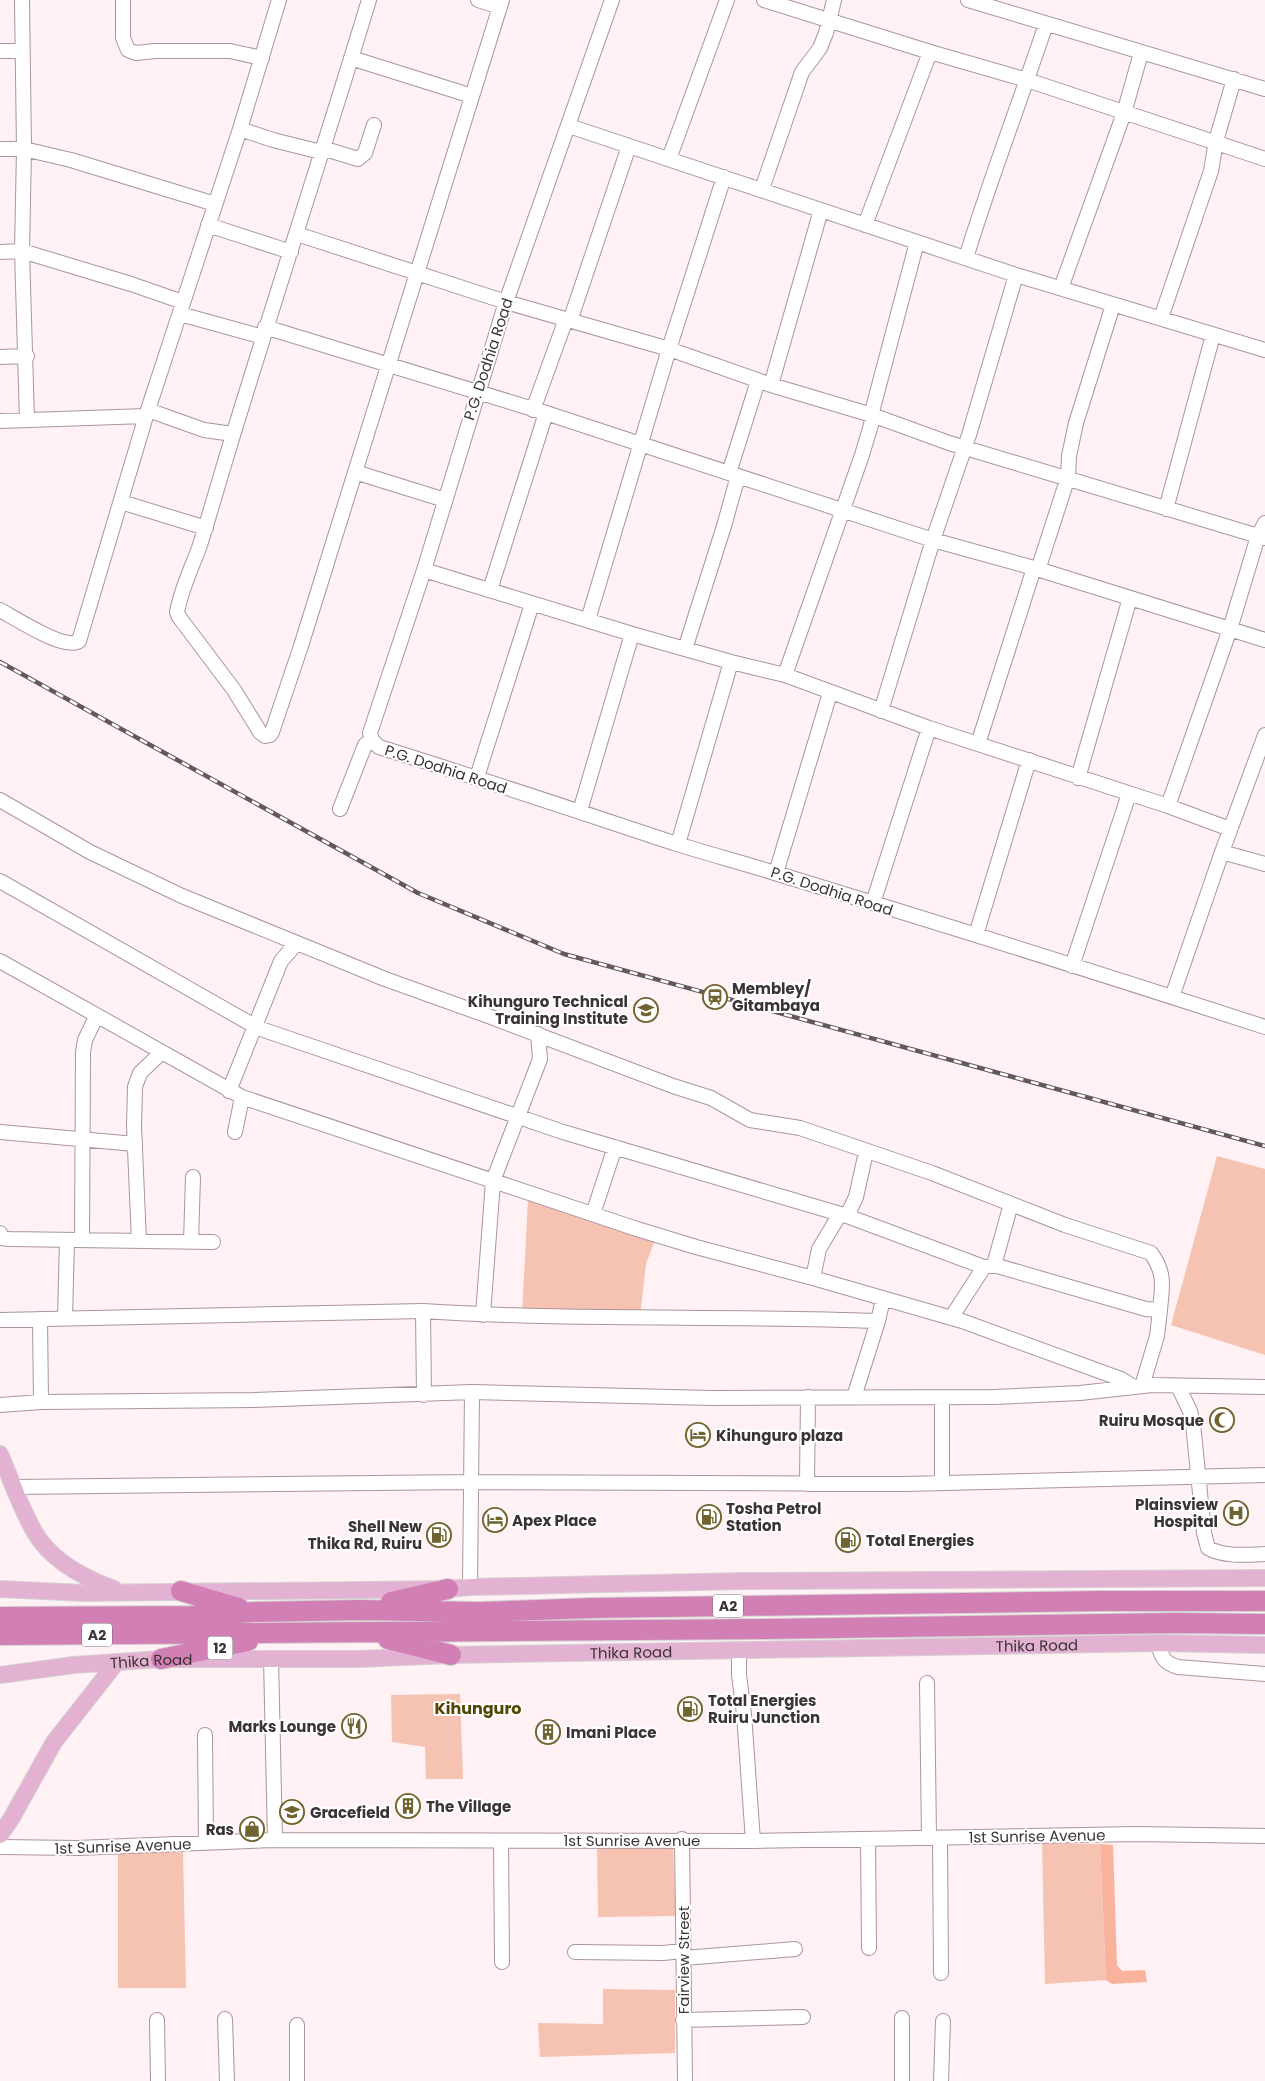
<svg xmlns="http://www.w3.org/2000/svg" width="1265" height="2081" viewBox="0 0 1265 2081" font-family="Poppins,sans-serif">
<rect width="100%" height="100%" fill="#fff1f4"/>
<path fill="#f6c2b1" d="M1217,1156L1265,1169V1355L1171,1325Z
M528,1199L655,1240L646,1264L640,1317L522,1316Z
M460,1694L463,1779H426L425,1747L392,1742L391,1695Z
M597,1843L673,1845L676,1916L598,1917Z
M1042,1843L1100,1844L1106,1980L1045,1984Z
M118,1852H183L186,1988H118Z
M603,1989L675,1990V2053L540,2057L538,2023L603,2024Z"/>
<path fill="#f9b39c" d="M1100,1844L1113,1845L1117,1965L1122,1971L1145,1970L1147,1982L1112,1984L1106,1980Z"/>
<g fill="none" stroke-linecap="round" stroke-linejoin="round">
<defs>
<path id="minor" d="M22,0L24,149L22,251L27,420
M123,0V38L128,50L136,53L155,51H230L262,58
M369,0C322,155 271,309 224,465C216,492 208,520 199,548C191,569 181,590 177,612L179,617L234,690L260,732L265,736L270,735L272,732L301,646L502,0
M478,0L500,7
M612,0L506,302L424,570L370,733L372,740L379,747C479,778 577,811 677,844C709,854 743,863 775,873C939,923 1102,974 1265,1027
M764,0L930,52L1027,80L1265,159
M968,0L1265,89
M0,51H22
M351,58L472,96
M569,126L1016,275L1265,350
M240,129L273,140L321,152
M322,148L358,159L365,153L374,125
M0,149H24L71,160L215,204
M669,159L727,0
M762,189L802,72L820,48L826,33L834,0
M208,225L291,252
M865,225L930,52
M297,234L506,302L669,349L771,385L872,415L949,443L1265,538
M0,252L22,251L131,284L183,302
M966,258C990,179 1020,102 1046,24
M1061,288L1124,113L1141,53
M180,314L263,337
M1161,318L1211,171L1216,141L1234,79
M570,321L629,146
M265,327L546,413L933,540L1034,568L1265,640
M0,357L27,356
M771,385L821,210
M148,410L204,430L233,434
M533,410L566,319
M0,421L146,416
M355,472L445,500
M729,473L758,381
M121,502L206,528
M1166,509L1213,335
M424,570L632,634L731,662L785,675L929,728L1168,806L1230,829
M1038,570L1068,477L1069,456L1076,423L1113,305
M490,590L546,413
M0,610C15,618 65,651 79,641L146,416L240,129L279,0
M588,620L669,349L724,177
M685,649L724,526L738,476
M785,675L862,455L871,425L873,408L917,242
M881,711L933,540L969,435L1016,275
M978,744L1034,568
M477,777L532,604
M1078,778L1130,598
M0,800L90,852L182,896L385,979L491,1017L673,1086L711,1098L750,1120L800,1128L932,1173L1065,1225L1151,1253C1166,1274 1162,1287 1160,1310L1146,1309L994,1265L984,1267L847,1216L563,1132L258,1028L0,881
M1168,806L1230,629L1258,536L1265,523
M340,809L365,745L372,740
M580,811L632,634
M678,844L731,662
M1222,852L1265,864
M776,873L830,693
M873,903L929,728
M976,935L1029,760
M0,961L242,1097L637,1229L696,1247L813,1278L962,1321L1121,1379L1132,1386
M1072,966L1129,794
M1172,997L1222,852L1265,735
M229,1091L281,961L296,944
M0,1132L135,1144
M235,1132L242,1097
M593,1214L615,1147
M847,1216L856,1197L866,1152
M0,1233L2,1238L9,1239L213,1242
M82,1240L83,1052L85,1040L96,1017
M139,1241L134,1126L135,1087L140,1073L161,1053
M191,1242L193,1177
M994,1265L1011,1204
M813,1278L819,1249L840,1214
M423,1311L424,1395
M483,1315L493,1181L540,1059L538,1034
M951,1318L984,1267
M40,1319L41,1402
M65,1319L67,1240
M0,1320L423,1311C574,1321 726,1315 878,1321L883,1299
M1142,1386L1157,1336L1160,1310
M1178,1386L1190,1411L1193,1423L1204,1533L1208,1548C1224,1557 1247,1555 1265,1554
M854,1397L878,1321
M0,1405L41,1402L254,1400L472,1392L712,1398L994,1397L1080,1393L1152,1385L1265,1387
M942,1483V1397
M807,1484L808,1397
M14,1487L470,1482L904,1484L1265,1475
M470,1587L472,1392
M1158,1643C1161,1657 1164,1663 1178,1667L1265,1674
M739,1649V1675L744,1714L753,1841
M271,1658L275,1840
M927,1683L929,1838
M205,1735L206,1843
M940,1838L941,1973
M682,1839L685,2081
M868,1839L869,1948
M501,1841L502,1962
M0,1847L77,1848L275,1840L753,1841L1136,1834L1265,1836
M575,1952L663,1953L683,1951
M684,1958L795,1949
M902,2018V2081
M225,2019L227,2081
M157,2020L158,2081
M683,2020L803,2017
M297,2081V2025
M941,2081L943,2021"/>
<g id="major">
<path d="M0,1454C11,1479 20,1507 34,1531C50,1560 84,1578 114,1589"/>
<path d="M0,1589L83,1593L448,1589L470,1587L744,1581L1265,1578"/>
<path id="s1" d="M0,1675L73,1665L161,1659H359L451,1655L1158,1643L1265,1645"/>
<path d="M0,1835L11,1819L54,1742L116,1663"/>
</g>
<path id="highway" d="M181,1591L239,1608
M391,1602L448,1589
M0,1617L192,1616L254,1612L359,1610L479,1612L591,1608L1101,1601H1265
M0,1635L766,1629L1175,1623L1265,1624
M388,1639L451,1655
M161,1659L248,1641"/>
</defs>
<use href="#minor" stroke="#aa959b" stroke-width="16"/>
<use href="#major" stroke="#d4d2d3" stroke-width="18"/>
<use href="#highway" stroke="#d4d2d3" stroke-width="22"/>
<use href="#minor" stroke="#fff" stroke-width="14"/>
<use href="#major" stroke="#e3b2d2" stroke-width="16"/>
<use href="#highway" stroke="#d17fb4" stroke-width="20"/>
<defs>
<path id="rail" d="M0,662L418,893L564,954L1265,1146"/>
</defs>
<use href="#rail" stroke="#63595b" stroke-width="4.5"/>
<use href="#rail" stroke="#fff" stroke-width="2.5" stroke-dasharray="8" stroke-linecap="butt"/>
</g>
<defs>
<symbol id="station-ring" viewBox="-11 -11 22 22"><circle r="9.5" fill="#fff" stroke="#6f6330" stroke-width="1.5"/><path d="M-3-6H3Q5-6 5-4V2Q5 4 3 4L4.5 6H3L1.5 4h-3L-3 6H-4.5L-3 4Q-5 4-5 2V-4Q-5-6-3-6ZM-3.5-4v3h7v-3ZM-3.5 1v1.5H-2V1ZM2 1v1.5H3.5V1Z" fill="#6f6330"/></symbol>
<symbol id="school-ring" viewBox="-11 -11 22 22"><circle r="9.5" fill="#fff" stroke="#6f6330" stroke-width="1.5"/><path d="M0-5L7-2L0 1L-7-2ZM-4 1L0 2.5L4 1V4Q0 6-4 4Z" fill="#6f6330"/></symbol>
<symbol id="mosque-ring" viewBox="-11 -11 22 22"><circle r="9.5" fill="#fff" stroke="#6f6330" stroke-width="1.5"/><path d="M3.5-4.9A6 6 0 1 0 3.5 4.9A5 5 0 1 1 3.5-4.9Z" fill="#6f6330"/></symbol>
<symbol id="hotel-ring" viewBox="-11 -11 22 22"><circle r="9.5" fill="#fff" stroke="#6f6330" stroke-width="1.5"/><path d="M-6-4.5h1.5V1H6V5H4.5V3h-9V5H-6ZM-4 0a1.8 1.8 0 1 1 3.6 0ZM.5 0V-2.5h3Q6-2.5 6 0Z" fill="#6f6330"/></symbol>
<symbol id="hospital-ring" viewBox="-11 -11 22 22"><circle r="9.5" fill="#fff" stroke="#6f6330" stroke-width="1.5"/><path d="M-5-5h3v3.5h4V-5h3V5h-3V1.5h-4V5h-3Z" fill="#6f6330"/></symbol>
<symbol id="fuel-ring" viewBox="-11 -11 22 22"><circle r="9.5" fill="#fff" stroke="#6f6330" stroke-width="1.5"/><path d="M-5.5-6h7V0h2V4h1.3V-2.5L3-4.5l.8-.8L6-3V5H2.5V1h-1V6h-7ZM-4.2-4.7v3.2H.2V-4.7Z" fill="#6f6330"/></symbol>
<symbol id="restaurant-ring" viewBox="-11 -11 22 22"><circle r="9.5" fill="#fff" stroke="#6f6330" stroke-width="1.5"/><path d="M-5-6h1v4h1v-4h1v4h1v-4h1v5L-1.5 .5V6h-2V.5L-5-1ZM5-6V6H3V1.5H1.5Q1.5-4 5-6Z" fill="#6f6330"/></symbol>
<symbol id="building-ring" viewBox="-11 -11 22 22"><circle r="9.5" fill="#fff" stroke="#6f6330" stroke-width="1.5"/><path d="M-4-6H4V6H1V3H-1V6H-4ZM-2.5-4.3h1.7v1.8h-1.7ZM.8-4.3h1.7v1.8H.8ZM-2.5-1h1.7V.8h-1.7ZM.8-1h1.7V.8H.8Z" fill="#6f6330"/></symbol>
<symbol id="shop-ring" viewBox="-11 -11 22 22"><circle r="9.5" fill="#fff" stroke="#6f6330" stroke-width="1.5"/><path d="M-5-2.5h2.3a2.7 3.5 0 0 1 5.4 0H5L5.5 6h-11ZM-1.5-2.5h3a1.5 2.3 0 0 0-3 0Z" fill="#6f6330"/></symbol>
</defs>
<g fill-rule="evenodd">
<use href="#station-ring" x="701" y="983" width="28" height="28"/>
<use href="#school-ring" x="632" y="996" width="28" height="28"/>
<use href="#mosque-ring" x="1208" y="1406" width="28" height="28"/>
<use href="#hotel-ring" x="684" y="1421" width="28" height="28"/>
<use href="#hospital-ring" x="1222" y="1499" width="28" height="28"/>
<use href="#fuel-ring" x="695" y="1503" width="28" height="28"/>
<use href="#hotel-ring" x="481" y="1506" width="28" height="28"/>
<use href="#fuel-ring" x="425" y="1521" width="28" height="28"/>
<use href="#fuel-ring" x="834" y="1526" width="28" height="28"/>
<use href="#fuel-ring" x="676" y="1695" width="28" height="28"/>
<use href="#restaurant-ring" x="340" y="1712" width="28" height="28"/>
<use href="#building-ring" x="534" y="1718" width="28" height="28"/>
<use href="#building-ring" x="394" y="1792" width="28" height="28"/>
<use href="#school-ring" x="278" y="1798" width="28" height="28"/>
<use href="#shop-ring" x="238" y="1815" width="28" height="28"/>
</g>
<g text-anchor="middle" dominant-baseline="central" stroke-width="4" stroke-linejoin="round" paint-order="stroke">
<g fill="#fff" stroke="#767072" stroke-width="1">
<rect x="713" y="1594.5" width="30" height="23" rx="4"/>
<rect x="82" y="1623.5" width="30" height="23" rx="4"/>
<rect x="207.5" y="1636.5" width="25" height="23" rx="4"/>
</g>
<g font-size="14" font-weight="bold" fill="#3c3335">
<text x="728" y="1606">A2</text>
<text x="97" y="1635">A2</text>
<text x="220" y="1648">12</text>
</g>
<g font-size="15" fill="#3c3335" stroke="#fff">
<text transform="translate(488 359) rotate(-72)">P.G. Dodhia Road</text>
<text transform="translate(446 769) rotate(18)">P.G. Dodhia Road</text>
<text transform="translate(832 891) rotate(18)">P.G. Dodhia Road</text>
<text stroke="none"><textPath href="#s1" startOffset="1038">Thika Road</textPath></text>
<text stroke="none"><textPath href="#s1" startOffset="632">Thika Road</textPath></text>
<text stroke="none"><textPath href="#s1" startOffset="152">Thika Road</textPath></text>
<text transform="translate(1037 1836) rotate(-1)">1st Sunrise Avenue</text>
<text x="632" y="1840">1st Sunrise Avenue</text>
<text transform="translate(123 1846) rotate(-2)">1st Sunrise Avenue</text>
<text transform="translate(683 1960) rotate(-90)">Fairview Street</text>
</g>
<g font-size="15" font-weight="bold" fill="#3c3335" stroke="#fff" text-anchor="start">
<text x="732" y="988">Membley/<tspan x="732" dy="17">Gitambaya</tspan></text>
<text x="628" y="1001" text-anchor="end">Kihunguro Technical<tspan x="628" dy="17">Training Institute</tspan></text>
<text x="1204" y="1420" text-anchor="end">Ruiru Mosque</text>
<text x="716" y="1435">Kihunguro plaza</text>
<text x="1218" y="1504" text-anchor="end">Plainsview<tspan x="1218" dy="17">Hospital</tspan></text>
<text x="726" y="1508">Tosha Petrol<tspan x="726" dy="17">Station</tspan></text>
<text x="512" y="1520">Apex Place</text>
<text x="422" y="1526" text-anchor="end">Shell New<tspan x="422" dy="17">Thika Rd, Ruiru</tspan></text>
<text x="866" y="1540">Total Energies</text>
<text x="708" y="1700">Total Energies<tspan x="708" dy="17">Ruiru Junction</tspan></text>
<text x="336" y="1726" text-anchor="end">Marks Lounge</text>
<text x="566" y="1732">Imani Place</text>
<text x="426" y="1806">The Village</text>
<text x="310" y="1812">Gracefield</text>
<text x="234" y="1829" text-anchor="end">Ras</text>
</g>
<g font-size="16" font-weight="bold" fill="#524501" stroke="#fff">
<text x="478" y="1708">Kihunguro</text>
</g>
</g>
</svg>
